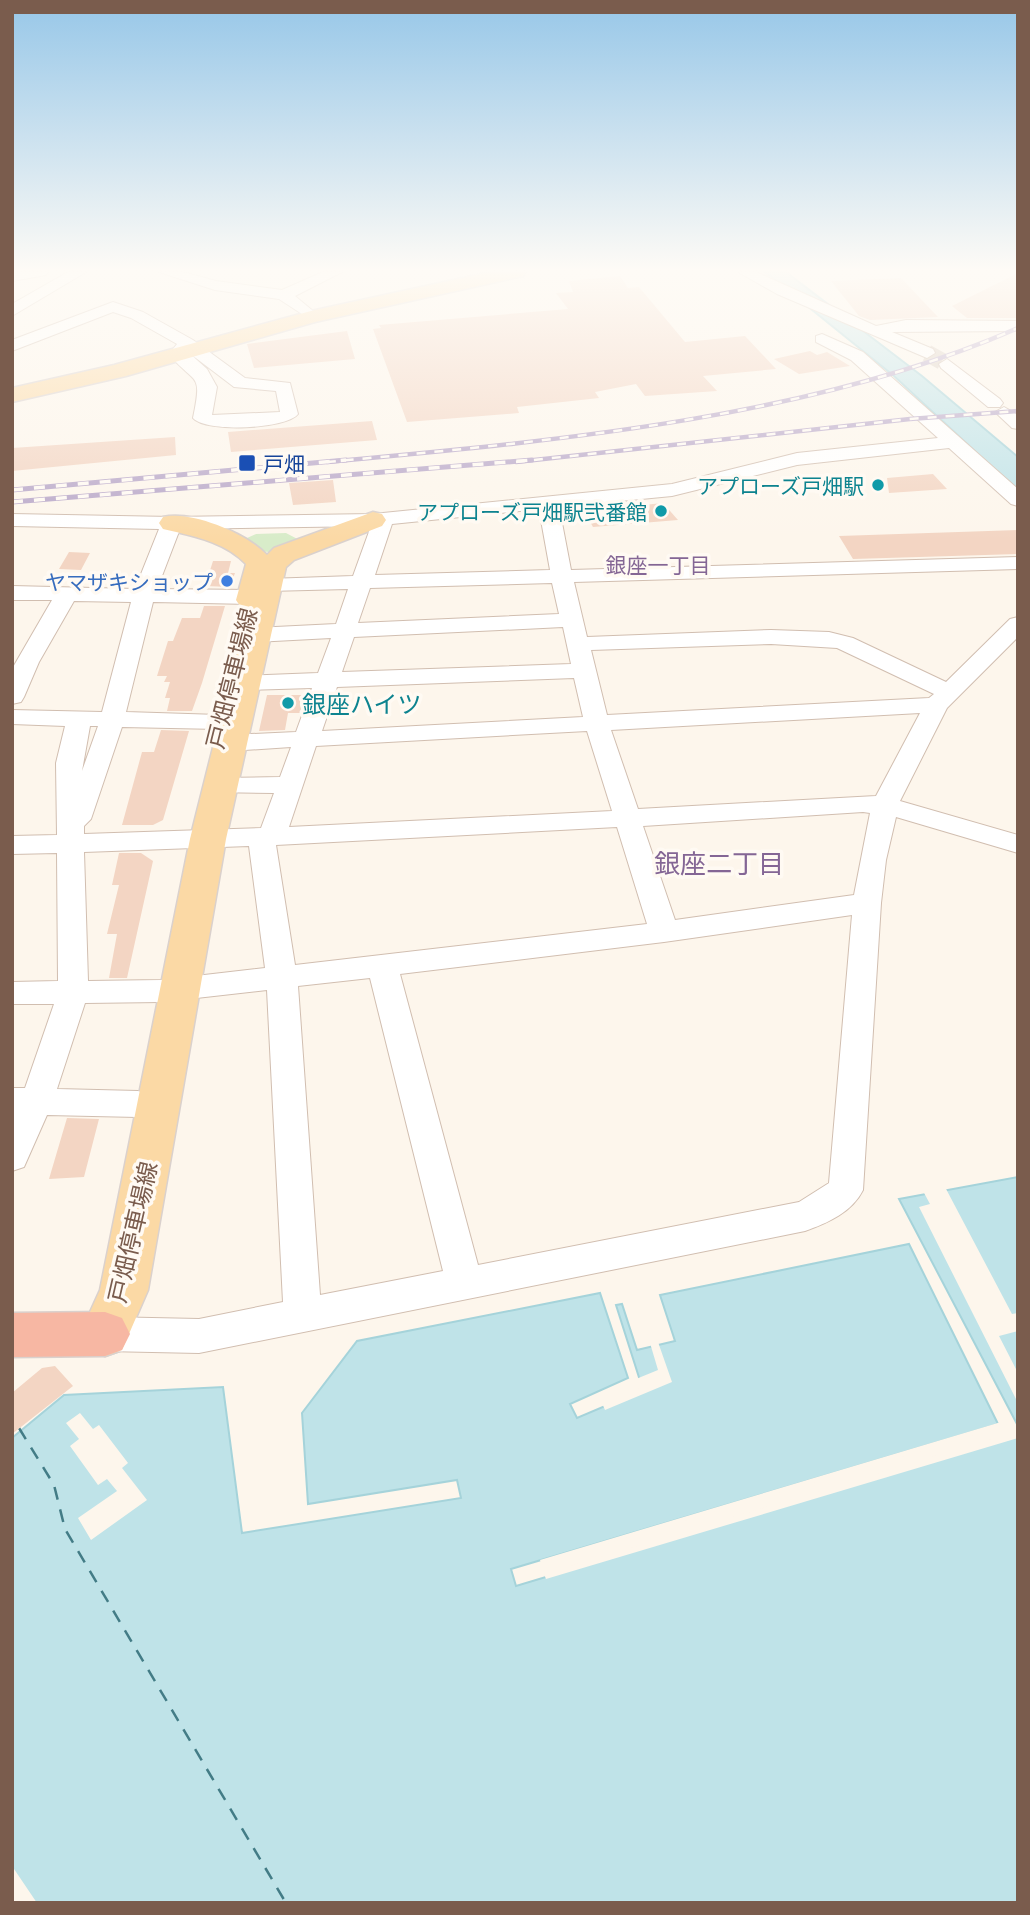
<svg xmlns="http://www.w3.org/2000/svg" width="1030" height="1915" viewBox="0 0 1030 1915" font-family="Barlow,'Noto Sans JP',sans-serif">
<rect width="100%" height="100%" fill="#fdf6ec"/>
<path fill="#d8ecc9" d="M286,533L305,543C276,553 267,557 238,542L256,534Z"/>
<path fill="#bfe3e8" stroke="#a5d3da" stroke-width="2" d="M765,272H786L922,376L1018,457V491L894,376Z
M1018,1177V1426L899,1199Z
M909,1244L998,1424L511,1569L516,1586L1018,1435V1903H12V1438L64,1395L223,1387L242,1533L461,1498L457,1480L308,1504L302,1413L357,1341L600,1293L628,1378L570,1404L577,1418L643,1390L616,1305L622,1304L637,1350L675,1341L660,1295Z"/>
<path fill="#fdf6ec" d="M945,1187L1012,1314L1018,1313V1331L999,1336L1018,1373V1403L919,1207L930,1204L923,1191Z
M658,1342L672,1382L605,1410L602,1403L639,1388L636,1379L658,1370L650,1343Z
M80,1413L93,1429L99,1425L128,1463L122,1468L147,1500L91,1540L78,1518L117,1491L107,1479L98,1485L70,1446L79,1439L66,1423Z
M1001,1422L999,1428L541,1563L540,1560Z
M1018,1431V1438L546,1579L544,1574Z
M12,1866L37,1903H12Z"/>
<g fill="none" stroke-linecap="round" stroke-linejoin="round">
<path stroke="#437c86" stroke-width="2.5" stroke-dasharray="13 10" stroke-linecap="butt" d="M19,1428L54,1485L65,1529L286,1903"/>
</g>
<path fill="#f3d5c3" d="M1018,273V318H967L952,306Z
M620,276L628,288L639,287L685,342L745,336L776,369L703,376L717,391L645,396L636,384L595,392L599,398L517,407L519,413L407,422L373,329L381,328L379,325L568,309L556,293L573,292L569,281Z
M901,278L938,317L870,320L859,316L831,281Z
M347,331L355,359L254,368L247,344Z
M810,351L817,355L827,352L850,366L799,374L774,359Z
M372,421L377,440L231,452L228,432Z
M175,437L176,455L12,471V448Z
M933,474L947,489L889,493L887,478Z
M333,480L336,502L293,505L289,483Z
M663,503L678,520L593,527L584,511Z
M1018,530V554L853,559L839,536Z
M69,552L90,553L81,570L59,569Z
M213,561H231L228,573H235L230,587L205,586Z
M204,606H225L202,683L192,711H167L170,698H165L170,682H164L167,676H157L168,641H173L182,618H200Z
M267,695H307L300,713H288L285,730L259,731Z
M161,730L189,731L163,820L153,825H122L142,752H154Z
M119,853H141L153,861L127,978H109L117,934H107L119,885H112Z
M67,1118L99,1119L84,1177L49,1179Z
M55,1366L73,1386L12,1434V1393L42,1368Z"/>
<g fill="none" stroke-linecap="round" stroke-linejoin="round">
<path stroke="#dcd0c4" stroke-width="17" stroke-dasharray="17 9" stroke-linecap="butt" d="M927,353L947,364"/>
<defs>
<path id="minor" d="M12,272H48L46,275L12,281Z
M68,272H86L12,316V304Z
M159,272H183L216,281L282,290L323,272H342L295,296L313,311L305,316L279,299L215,290Z
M738,272H756L876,326L906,320L1018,321V331L892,332L933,349L935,353L927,358L777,294Z
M113,302L143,312L193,340L245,378L290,383L298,414C287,429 206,433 193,418C203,370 195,386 169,354L177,344L131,318L113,312L12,351V340ZM188,352L234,387L276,391L280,412L212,415L217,387L207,369Z
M822,334L863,352L1018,489V506L1011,504L949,448L797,465L672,496L559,507L571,570L1018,557V569L574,582L587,637L771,630L829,632L853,638L946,682L1010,619L1018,617V637L947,708L900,801L1018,835V853L896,817L886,860L881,903L863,1190C852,1212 828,1223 805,1231L199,1353L105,1351L92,1346L86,1334L92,1322L105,1317L199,1319L283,1302L267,990L161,1002L85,1003L57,1089L138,1091L150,1095L154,1104L150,1113L138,1117L47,1115L24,1167L12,1171V1088H25L54,1004H12V982L58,981L57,853L12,854V836L57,835L56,763L65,726L12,724V710L102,712L131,602L74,601L39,662L24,697L21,702L12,704V669L52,600H12V586L135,589L159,529L12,526V514L172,517L373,514L672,484L797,453L938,438L851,360L816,342V336ZM539,509L550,570L375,575L392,524ZM371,526L353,576L268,579L257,585L268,591L348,589L336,624L255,628L244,635L255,642L331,638L318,673L244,676L236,678L232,683L236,688L244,690L312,688L296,732L229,735L220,738L216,743L220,748L229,751L291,747L280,777L220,778L211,780L207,786L211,792L274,793L261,828L84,834V826L91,819L122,727L219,729L228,727L231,722L228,717L219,715L126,712L153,602L251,604L262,597L251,590L157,589L180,529ZM552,583L559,614L358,623L370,588ZM563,627L571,664L342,672L354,637ZM771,644L837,648L934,694L929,698L607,715L591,650ZM574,678L583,717L322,731L337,687ZM920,713L876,796L638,809L611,730ZM90,726H98L82,771ZM587,731L612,811L289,827L316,746ZM863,812L870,813L854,895L675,920L643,826ZM617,827L647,924L295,965L276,845ZM249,846L265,968L161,980L88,981L84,852ZM852,915L829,1183L799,1202L478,1265L400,974L664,942ZM370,978L443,1271L320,1295L298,986Z
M947,359L1000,399L1003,403L1000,407H988L941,368L939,364Z
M1004,407L1018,415V429L1012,428L995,412Z"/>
<path id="major" d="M490,272H526L523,276L315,322L126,376L12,402V388L114,365L311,311Z
M373,512L382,514L386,520L382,526L294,560L286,567L226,839L148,1290L122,1350L105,1356L88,1350L80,1334L100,1290L190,839L248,608L240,606L236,600L246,564C224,541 192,536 163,529L159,523L163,517C192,510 247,534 267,555L274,548Z"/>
<path id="highway" d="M105,1312L122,1318L130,1334L122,1350L105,1356L12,1357V1313Z"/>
</defs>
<use href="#minor" stroke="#d1beb0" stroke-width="2"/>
<use href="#major" stroke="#dad1cd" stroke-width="3"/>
<use href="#highway" stroke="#dad1cd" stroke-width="3"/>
<use href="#minor" fill="#fff" fill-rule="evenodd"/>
<use href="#major" fill="#fbd9a5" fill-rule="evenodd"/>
<use href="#highway" fill="#f7b7a3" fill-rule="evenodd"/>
<defs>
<path id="rail-far1" d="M327,462C552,441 810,419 1018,328
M516,462L910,419L1018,411"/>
<path id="rail" d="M12,490L346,460
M12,502L532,460"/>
</defs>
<use href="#rail-far1" stroke="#b9a8c9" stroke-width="4.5"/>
<use href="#rail" stroke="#b9a8c9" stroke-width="5"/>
<use href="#rail-far1" stroke="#fffaf3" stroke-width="2.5" stroke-dasharray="9" stroke-linecap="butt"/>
<use href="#rail" stroke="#fffaf3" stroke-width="3.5" stroke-dasharray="11" stroke-linecap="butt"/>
</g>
<linearGradient id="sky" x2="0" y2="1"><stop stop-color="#97c7e8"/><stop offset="0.5" stop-color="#fefbf6"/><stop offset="1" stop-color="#fefbf6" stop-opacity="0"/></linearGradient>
<rect width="1030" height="540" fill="url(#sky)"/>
<rect fill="#1a4fb4" stroke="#fffaf3" stroke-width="2.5" x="238" y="454" width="18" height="18" rx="3.5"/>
<g fill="#0f9aa8" stroke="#fffaf3" stroke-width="2.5">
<circle cx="878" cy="485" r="7"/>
<circle cx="661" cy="511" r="7"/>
<circle cx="288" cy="703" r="7"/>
</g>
<circle fill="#3f7fe0" stroke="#fffaf3" stroke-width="2.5" cx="227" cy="581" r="7"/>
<g text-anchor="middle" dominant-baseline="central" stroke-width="7" stroke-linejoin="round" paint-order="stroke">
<g font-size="21" fill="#164399" stroke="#fffaf3" text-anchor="start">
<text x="263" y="463">戸畑</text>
</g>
<g font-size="21" fill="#0d838f" stroke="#fffaf3" text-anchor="end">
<text x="864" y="485">アプローズ戸畑駅</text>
<text x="647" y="511">アプローズ戸畑駅弐番館</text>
</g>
<g font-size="21" fill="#846695" stroke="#fffaf3">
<text x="658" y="564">銀座一丁目</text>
</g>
<g font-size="21" fill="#366cbe" stroke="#fffaf3" text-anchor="end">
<text x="213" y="581">ヤマザキショップ</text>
</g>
<g font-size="24" fill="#7a5c4d" stroke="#fffaf3">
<text transform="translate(231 678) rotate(-76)">戸畑停車場線</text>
<text transform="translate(132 1232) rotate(-77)">戸畑停車場線</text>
</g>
<g font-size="24" fill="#0d838f" stroke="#fffaf3" text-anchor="start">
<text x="302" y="703">銀座ハイツ</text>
</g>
<g font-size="26" fill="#846695" stroke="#fffaf3">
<text x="719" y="862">銀座二丁目</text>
</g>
</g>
<rect width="1030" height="1915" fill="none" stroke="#7a5c4d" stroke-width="28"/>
</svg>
